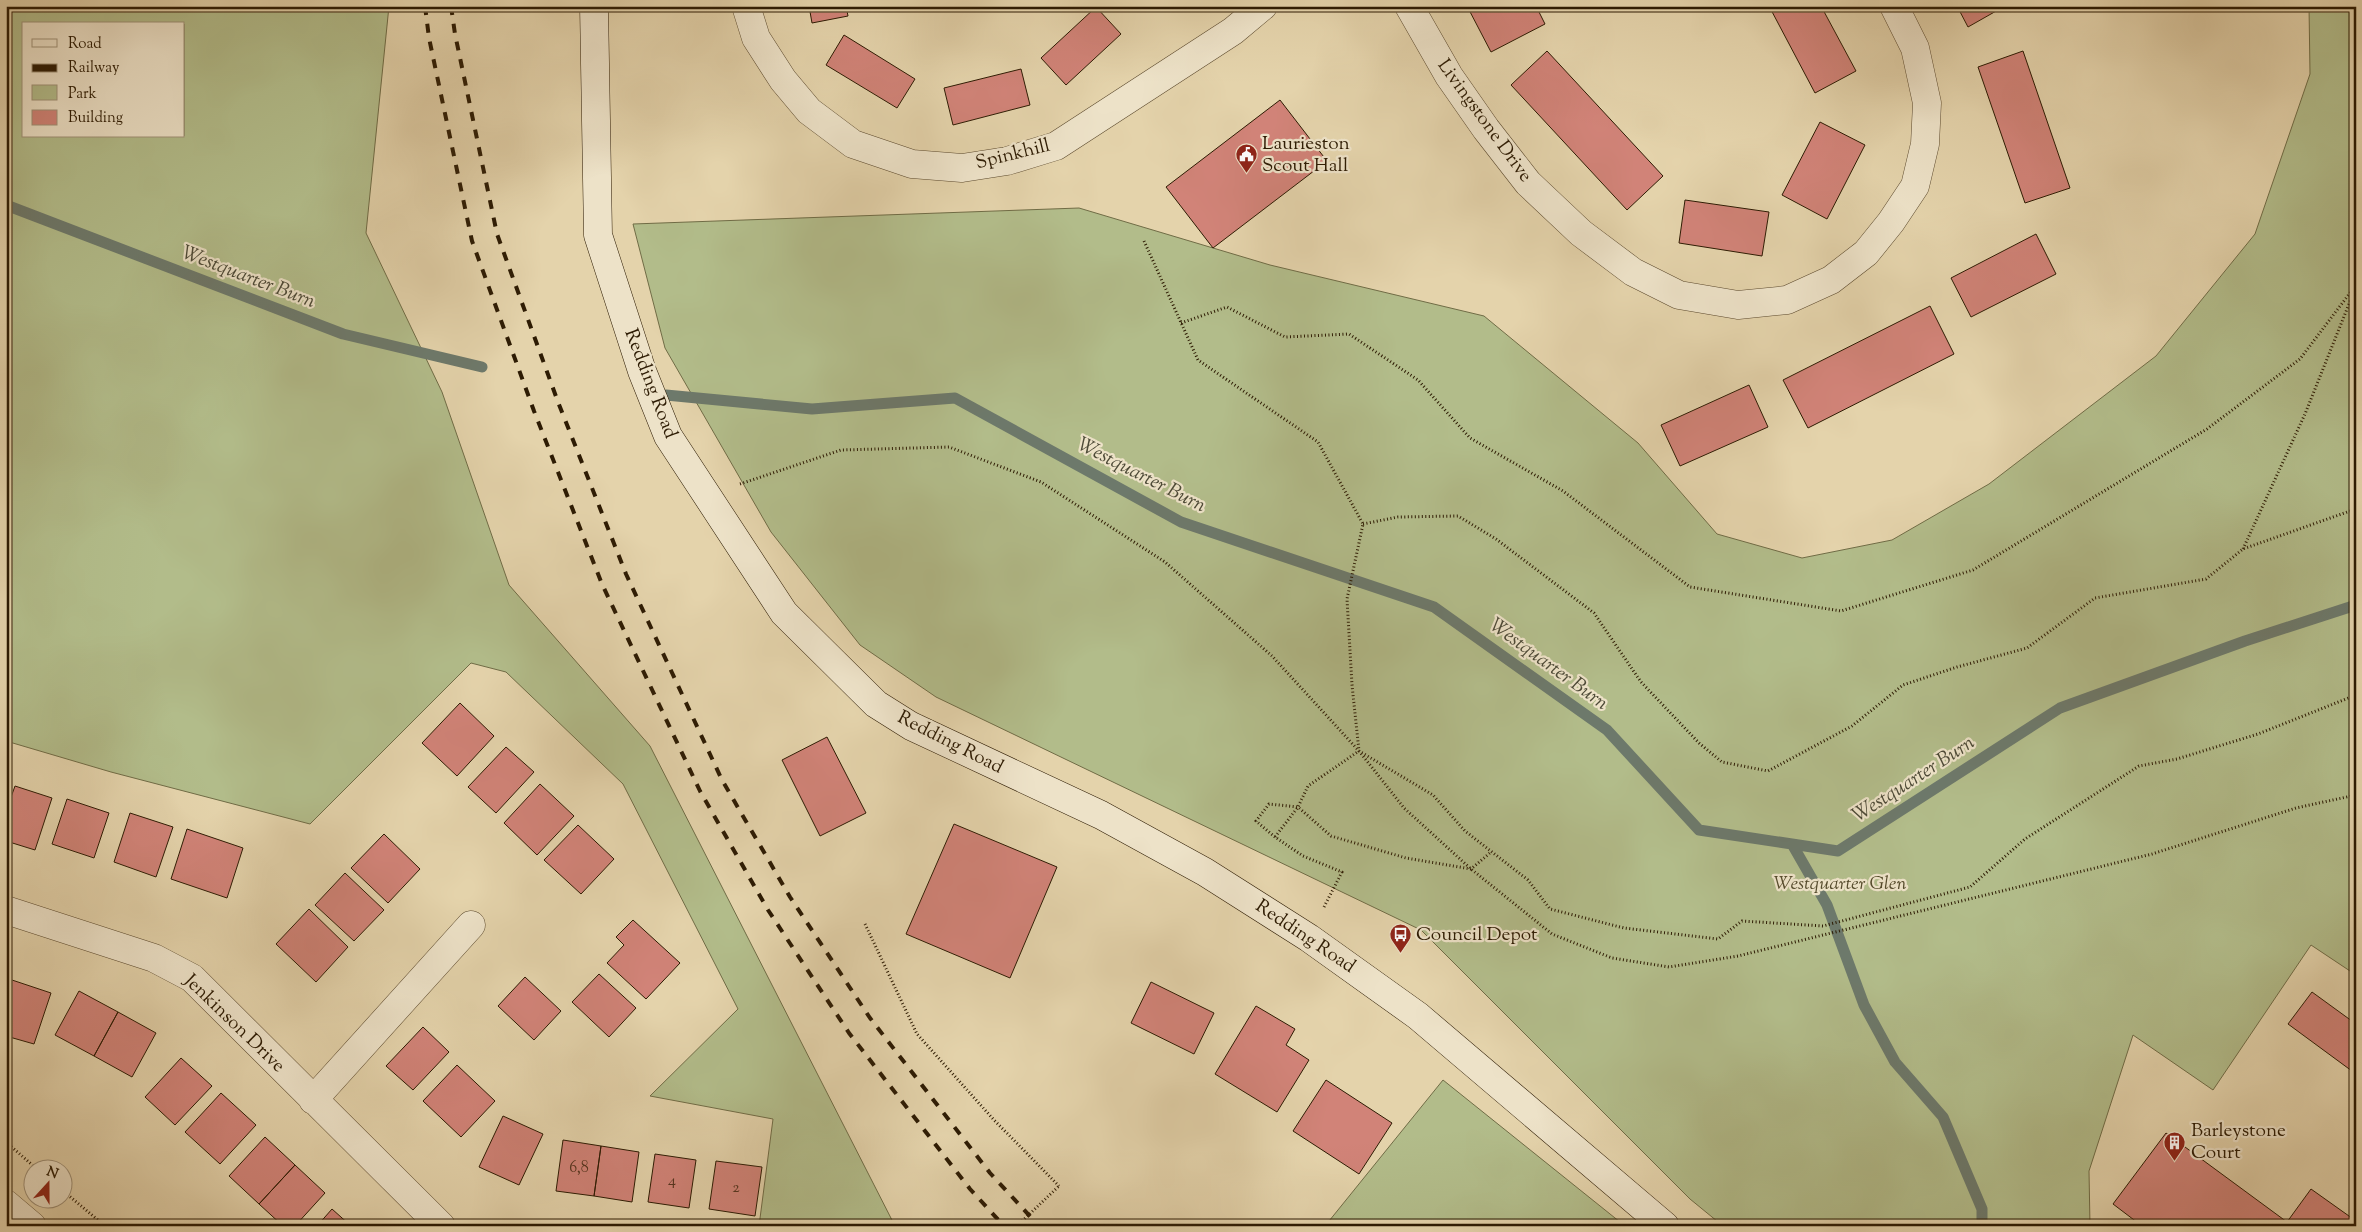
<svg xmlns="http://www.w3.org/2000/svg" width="2362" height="1232" viewBox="0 0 2362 1232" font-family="'Sorts Mill Goudy',serif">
<rect width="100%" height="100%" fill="#e4d3ab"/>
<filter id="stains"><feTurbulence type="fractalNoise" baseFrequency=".004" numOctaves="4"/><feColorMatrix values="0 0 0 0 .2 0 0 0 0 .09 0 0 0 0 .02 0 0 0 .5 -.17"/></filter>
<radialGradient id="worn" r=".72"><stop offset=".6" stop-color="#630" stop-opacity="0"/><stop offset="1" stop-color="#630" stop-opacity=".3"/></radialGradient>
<path fill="#b2bc8a" stroke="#706c46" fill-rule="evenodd" d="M6,6H389L366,233L442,392L509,585L650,746L895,1226H759L773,1119L650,1096L738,1009L623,784L506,672L471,663L310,824L111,772L6,741ZM24,24H184V136H24Z
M2309,6H2356V975L2311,945L2213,1090L2133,1035L2089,1171L2090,1226H1723L1690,1199L1421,930L936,697L860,645L771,532L665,348L633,224L1079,208L1270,265L1484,316L1638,443L1717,534L1802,558L1892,540L1989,484L2156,356L2255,234L2310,74Z
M1443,1080L1625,1226H1325Z"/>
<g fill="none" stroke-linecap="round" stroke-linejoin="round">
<path stroke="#6d796b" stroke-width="11" d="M6,205L343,334L482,367
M666,395L812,409L955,398L1181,522L1434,607L1607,730L1699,830L1838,851L2060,708L2245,641L2356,605
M1792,844L1827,905L1864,1005L1895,1062L1943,1117L1982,1209V1226"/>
</g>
<path fill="#d18378" stroke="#2d1b03" d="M809,6H846L848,16L812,23Z
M1467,6H1536L1545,24L1491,52Z
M1769,6H1821L1856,71L1815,93Z
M1957,6H2005L1968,27Z
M1096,7L1121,34L1066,85L1041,58Z
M844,35L915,79L897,108L826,65Z
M1547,51L1663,176L1627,210L1511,85Z
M2023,51L2070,188L2025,203L1978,67Z
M1021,69L1030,105L953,125L944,88Z
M1280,100L1327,161L1213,248L1166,187Z
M1820,122L1865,145L1827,219L1782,195Z
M1685,200L1769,212L1762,256L1679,243Z
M2036,234L2056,274L1971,317L1951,278Z
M1930,306L1954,354L1808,428L1783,380Z
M1749,385L1768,427L1680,466L1661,425Z
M460,703L494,736L457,776L422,743Z
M827,737L866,813L820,836L782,760Z
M506,747L534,772L496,813L468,787Z
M540,784L574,816L537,855L504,823Z
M15,786L52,798L35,850L6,841V811Z
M67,799L109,813L94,858L52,844Z
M130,813L173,827L156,877L114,862Z
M954,824L1057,867L1010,978L906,934Z
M578,825L614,859L581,894L544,860Z
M187,829L243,848L227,898L171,879Z
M384,834L420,869L388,903L351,868Z
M345,873L384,910L354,941L315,905Z
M309,909L348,947L316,982L276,944Z
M633,920L680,963L646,999L607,963L624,945L616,937Z
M599,974L636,1008L609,1037L572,1002Z
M525,977L561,1011L534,1040L498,1006Z
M6,978L51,993L34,1044L6,1036Z
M1151,982L1214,1013L1194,1054L1131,1023Z
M79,991L118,1012L94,1056L55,1035Z
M2312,992L2356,1024V1074L2288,1024Z
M1256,1006L1295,1029L1286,1045L1309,1060L1277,1112L1215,1074Z
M118,1012L156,1033L132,1077L94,1056Z
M423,1027L449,1052L413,1090L386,1066Z
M181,1058L212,1086L175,1125L145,1097Z
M457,1065L495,1101L461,1137L423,1101Z
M1326,1080L1392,1123L1359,1174L1293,1131Z
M221,1093L256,1125L220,1164L185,1132Z
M503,1116L543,1134L519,1185L479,1167Z
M2166,1133L2287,1222L2311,1189L2356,1221V1226H2142L2113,1204Z
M265,1137L295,1165L259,1204L229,1176Z
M563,1140L601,1146L594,1196L556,1191Z
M601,1146L639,1152L632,1202L594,1196Z
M655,1154L696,1160L689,1208L648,1202Z
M716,1161L762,1167L755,1216L709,1209Z
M295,1165L325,1193L295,1226H283L259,1204Z
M332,1209L351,1226H317Z"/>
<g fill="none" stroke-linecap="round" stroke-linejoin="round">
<defs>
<path id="minor" d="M746,6L756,38L783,80L809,111L853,144L912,164L962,168L1007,161L1056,146L1233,31L1263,6
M1409,6L1449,76L1486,129L1528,183L1581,233L1633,272L1679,295L1738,305L1787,300L1831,280L1866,253L1891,222L1915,186L1925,144L1927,103L1915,48L1894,6
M6,910L154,958L192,978L441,1226
M313,1100L471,925"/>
<path id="tertiary" d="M6,1204L32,1226"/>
<path id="secondary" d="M594,6L598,235L642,371L668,436L784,613L876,704L911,726L1101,815L1205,872L1309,938L1418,1016L1665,1226"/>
</defs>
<use href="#minor" stroke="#5b492d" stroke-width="29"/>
<use href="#tertiary" stroke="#5b492d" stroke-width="29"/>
<use href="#secondary" stroke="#2d1b03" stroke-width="29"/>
<path stroke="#2d1b03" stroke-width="3" stroke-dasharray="1 2.5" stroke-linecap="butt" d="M1144,241L1198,360L1318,442L1363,524L1347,599L1352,685L1359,751L1404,808L1471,869L1552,934L1612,958L1669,967L1738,956L2152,854L2296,808L2356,795
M1181,323L1227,307L1285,337L1349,334L1418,380L1470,438L1563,491L1690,587L1841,611L1973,570L2207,429L2300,359L2356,285
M740,484L841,450L949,447L1041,482L1165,562L1272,656L1359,751L1433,795L1465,831L1528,880L1550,909L1624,928L1718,939L1742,921L1823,926L1970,887L2025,839L2139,766L2177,759L2258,734L2356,695
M1363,524L1398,517L1458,516L1496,539L1594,613L1641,682L1699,743L1722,762L1768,771L1852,726L1903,685L1957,667L2027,648L2095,598L2206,579L2243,549L2350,511L2356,506
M2243,549L2305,414L2355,289
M1275,837L1256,821L1269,804L1298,807L1331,836L1406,858L1471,869L1491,852
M1324,907L1342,872L1303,856L1275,837L1298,807L1308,786L1359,751
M865,924L917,1034L994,1120L1059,1186
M6,1142L38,1170
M62,1190L105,1226"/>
<use href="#minor" stroke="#ede2c8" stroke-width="28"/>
<use href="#tertiary" stroke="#ede2c8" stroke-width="28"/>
<use href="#secondary" stroke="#ede2c8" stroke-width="28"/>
<path stroke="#2d1b03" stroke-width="4" stroke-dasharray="9 9" stroke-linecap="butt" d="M425,6L429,38L472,241L534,411L602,584L700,791L768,910L849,1033L970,1189L1004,1226
M451,6L455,34L497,234L558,402L626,574L722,780L790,897L870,1018L990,1173L1039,1226"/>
<path stroke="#2d1b03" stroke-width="3" stroke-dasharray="1 2.5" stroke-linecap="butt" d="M1017,1226L1059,1186"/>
</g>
<defs>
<symbol id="civic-pin" viewBox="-11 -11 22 30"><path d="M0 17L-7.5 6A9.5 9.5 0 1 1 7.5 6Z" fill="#8f2418" stroke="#ede2c8"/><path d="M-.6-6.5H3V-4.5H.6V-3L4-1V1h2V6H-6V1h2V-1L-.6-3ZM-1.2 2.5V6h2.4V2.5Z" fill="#fff"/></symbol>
<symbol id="bus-pin" viewBox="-11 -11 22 30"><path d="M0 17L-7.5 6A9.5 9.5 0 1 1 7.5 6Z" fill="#8f2418" stroke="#ede2c8"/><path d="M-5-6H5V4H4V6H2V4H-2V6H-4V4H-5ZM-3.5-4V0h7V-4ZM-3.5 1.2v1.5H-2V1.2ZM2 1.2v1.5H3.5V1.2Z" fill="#fff"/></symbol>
<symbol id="building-pin" viewBox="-11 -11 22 30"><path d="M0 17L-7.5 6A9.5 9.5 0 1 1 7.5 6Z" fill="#8f2418" stroke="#ede2c8"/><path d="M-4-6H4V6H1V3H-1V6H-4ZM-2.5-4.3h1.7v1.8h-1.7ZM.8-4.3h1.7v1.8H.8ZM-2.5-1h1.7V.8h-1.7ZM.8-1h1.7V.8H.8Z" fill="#fff"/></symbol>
</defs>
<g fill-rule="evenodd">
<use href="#civic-pin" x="1234" y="142" width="25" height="34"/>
<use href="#bus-pin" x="1388" y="922" width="25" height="34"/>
<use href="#building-pin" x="2162" y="1130" width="25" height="34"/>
</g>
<g text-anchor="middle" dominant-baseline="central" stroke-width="4.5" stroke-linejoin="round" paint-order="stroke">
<g font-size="16" fill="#563520">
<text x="579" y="1168">6,8</text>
<text x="672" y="1181">4</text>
<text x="736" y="1188">2</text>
</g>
<g font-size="19" fill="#2d1b03" stroke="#ede2c8">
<text transform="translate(1484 121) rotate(54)">Livingstone Drive</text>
<text transform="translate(1013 155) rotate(-14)">Spinkhill</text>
<text transform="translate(650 384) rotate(69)">Redding Road</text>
<text transform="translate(950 743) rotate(27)">Redding Road</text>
<text transform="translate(1305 937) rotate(34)">Redding Road</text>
<text transform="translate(234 1024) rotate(44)">Jenkinson Drive</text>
</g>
<g font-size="19" fill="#2d1b03" stroke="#ede2c8" text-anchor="start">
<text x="1262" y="144">Laurieston<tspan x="1262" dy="22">Scout Hall</tspan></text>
<text x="1416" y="935">Council Depot</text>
<text x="2191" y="1131">Barleystone<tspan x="2191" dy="22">Court</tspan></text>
</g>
<g font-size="19" font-style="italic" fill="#554b2c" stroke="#ede2c8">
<text x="1840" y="884">Westquarter Glen</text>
</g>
<g font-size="20" font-style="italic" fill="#4d4a37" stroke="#ede2c8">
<text transform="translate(248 278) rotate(21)">Westquarter Burn</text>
<text transform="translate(1141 476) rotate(27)">Westquarter Burn</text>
<text transform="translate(1548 665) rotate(36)">Westquarter Burn</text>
<text transform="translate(1914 780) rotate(-33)">Westquarter Burn</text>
</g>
</g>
<rect width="2362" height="1232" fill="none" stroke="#e4d3ab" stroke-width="25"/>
<rect x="8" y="8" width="2347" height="1217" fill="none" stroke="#2d1b03" stroke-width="2.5"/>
<rect x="12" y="12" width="2337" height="1207" fill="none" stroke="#2d1b03"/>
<rect x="22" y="22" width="162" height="115" fill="#ede2c8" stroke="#a09279"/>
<rect x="32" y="39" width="25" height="8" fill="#ede2c8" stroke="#a09279"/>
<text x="68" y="48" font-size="15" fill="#2d1b03">Road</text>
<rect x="32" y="64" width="25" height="8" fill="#2d1b03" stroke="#a09279"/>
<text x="68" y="72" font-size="15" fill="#2d1b03">Railway</text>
<rect x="32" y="85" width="25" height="15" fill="#b2bc8a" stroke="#a09279"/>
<text x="68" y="98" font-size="15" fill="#2d1b03">Park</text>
<rect x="32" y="110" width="25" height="15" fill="#d18378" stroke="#a09279"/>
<text x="68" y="122" font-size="15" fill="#2d1b03">Building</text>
<g transform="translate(48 1184) rotate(21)"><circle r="24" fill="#ede2c8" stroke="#a09279"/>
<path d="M0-4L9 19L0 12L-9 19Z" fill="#8f2418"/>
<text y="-8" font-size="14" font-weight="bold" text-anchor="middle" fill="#2d1b03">N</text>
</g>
<rect width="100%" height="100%" filter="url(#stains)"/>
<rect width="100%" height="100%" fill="url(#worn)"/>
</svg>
